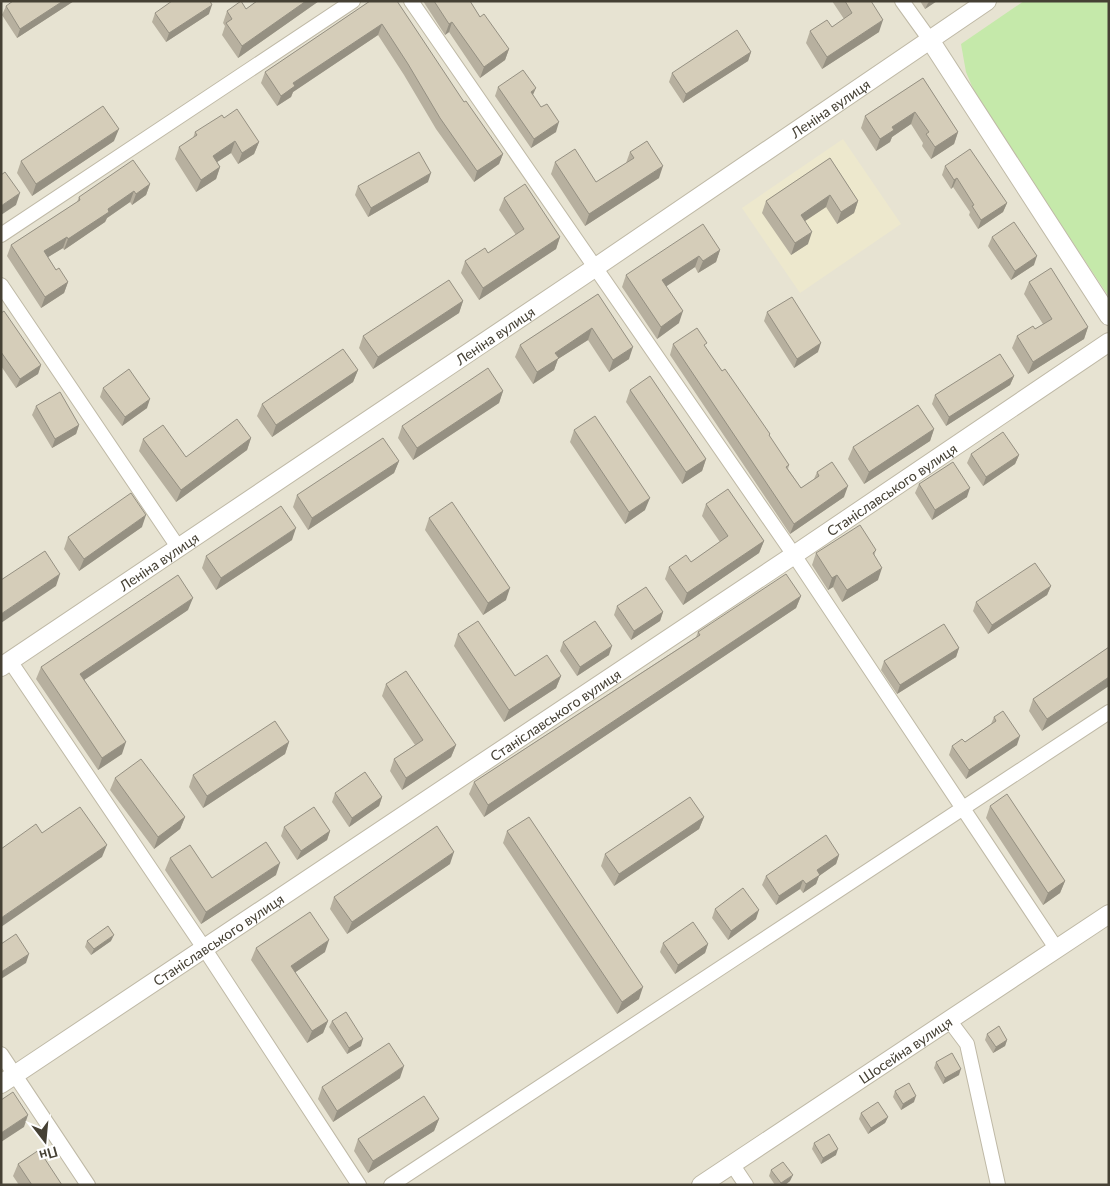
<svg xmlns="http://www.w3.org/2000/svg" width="1110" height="1186" viewBox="0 0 1110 1186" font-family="Lato,sans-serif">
<rect width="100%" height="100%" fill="#f3f0e4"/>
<path fill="#e7e3d2" d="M1,1H1109V1185H1Z"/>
<path fill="#ede8cd" d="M843,139L901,224L800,293L742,208Z"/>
<path fill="#c5e9aa" d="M1024,1H1109V297L977,98L966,72L961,44Z"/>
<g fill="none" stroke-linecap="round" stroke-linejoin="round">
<defs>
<path id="minor" d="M411,1L794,555L1056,948
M902,1L930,40
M1,235L353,1
M1,285L178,547
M10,661L204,948L359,1185
M949,1020L967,1044L998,1185
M1,1054L88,1185
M732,1164L746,1185
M391,1185L1109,712"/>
<g id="tertiary">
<path d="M930,40L1109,316"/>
<path id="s1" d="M1,667L596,267L987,1"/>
<path id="s2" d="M1,1084L794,555L1109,342"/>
<path id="s3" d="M701,1185L1109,914"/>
</g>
</defs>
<use href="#minor" stroke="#bfb9a6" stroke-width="16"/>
<use href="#tertiary" stroke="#bfb9a6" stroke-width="20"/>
<use href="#minor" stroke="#fff" stroke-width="14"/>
<use href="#tertiary" stroke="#fff" stroke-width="18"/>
</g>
<path fill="#b7b09f" d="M74,1L17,38L2,15L6,6Z
M257,1H319L238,58L222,35L225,26L223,23L227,11L246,9Z
M370,1L464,102L503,154L499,164L474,182L436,129L404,75L378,35L293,92L291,97L277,106L261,83L265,72Z
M423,1H470L480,17L509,49L505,60L480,78L449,32L445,35Z
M832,1H871L879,32L822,69L806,43L810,31L832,27L844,19Z
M920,1H937L925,9Z
M155,13L209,14L166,42L152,22Z
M751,52L748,61L683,103L669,82L672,73Z
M923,78L958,132L954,144L931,159L922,146L923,143L911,124L892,137L890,142L876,151L861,128L865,116Z
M498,87L533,95L556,132L531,148L495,96Z
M224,118L259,142L254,154L238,164L231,153L217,162L220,167L216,179L196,192L175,159L179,147L193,138L195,132Z
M114,141L32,196L17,173L21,161Z
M630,152L659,178L585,226L551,174L555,162L596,182L626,163Z
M830,158L858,201L854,213L837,224L826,207L805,221L808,244L791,255L762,213L766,201Z
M945,166L1007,203L1003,212L978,229L969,215L970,212L953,187L951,189L942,175Z
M428,182L368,217L355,195L358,186Z
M150,184L146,195L132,205L130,202L107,218L105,222L64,250L63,248L48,257L56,270L68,282L64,293L41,308L7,256L11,245L77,202L79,197Z
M504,198L560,237L556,249L479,300L461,273L465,261L488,253L516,235L499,210Z
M992,237L1034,265L1011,280L988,246Z
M720,250L716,262L698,273L695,267L666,286L679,323L657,339L622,287L626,275Z
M1029,282L1088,327L1084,339L1028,374L1012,348L1017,336L1035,329L1043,324L1024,294Z
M598,294L629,359L609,372L588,340L558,359L554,370L533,384L515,357L520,345Z
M463,301L459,313L373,369L359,348L363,336Z
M767,312L818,352L794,368L764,321Z
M1,313L41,365L38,374L16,388L1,366Z
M673,344L705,347L722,371L770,434L769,437L789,465L788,469L801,488L814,479L817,472L844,497L790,534L670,355Z
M358,370L353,382L272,437L257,416L262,404Z
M1014,376L1010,385L946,426L932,404L935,395Z
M103,388L147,408L122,426L100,397Z
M630,390L706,459L702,471L682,484L626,402Z
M503,391L499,403L413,460L398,438L402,426Z
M36,406L79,425L76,434L52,448L32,415Z
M934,429L930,441L864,484L848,459L853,447Z
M574,430L645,510L625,524L570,442Z
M251,438L247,450L176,502L139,451L143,439L186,457Z
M971,454L1019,455L1015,464L983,486L967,463Z
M399,461L394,473L308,530L293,507L297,495Z
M919,484L967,497L932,520L915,493Z
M706,504L764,541L759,553L683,605L665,579L669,567L691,562L720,542L702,516Z
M429,518L506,600L483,615L425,530Z
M142,527L79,571L64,549L68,537Z
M292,540L216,590L202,568L206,556Z
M876,550L874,556L878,580L842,602L833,587L828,590L812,565L816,553Z
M1051,586L1047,595L988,634L973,611L976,602Z
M801,596L796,608L484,817L469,794L474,782L696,637L698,632Z
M617,606L663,612L660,621L631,640L614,615Z
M188,610L84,680L122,754L98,770L36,679L41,667Z
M458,634L515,676H561L556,688L504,722L454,646Z
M563,642L609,655L577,676L560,651Z
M1109,647L1042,731L1029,711L1033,699Z
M959,648L956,657L897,694L881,670L884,661Z
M386,684L456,745L451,757L402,790L390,771L394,759L415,745L382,696Z
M994,717L1017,745L966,779L949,755L952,746L965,742L991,724Z
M289,742L285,754L203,808L189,787L193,775Z
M115,778L185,817L180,829L154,849L110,790Z
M335,793L382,797L379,806L349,827L332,802Z
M990,806L1065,881L1060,893L1043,905L986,818Z
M704,817L699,829L614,886L601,866L605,854Z
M284,827L330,831L327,840L297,860L281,836Z
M507,831L639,999L617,1014L503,843Z
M839,855L836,864L819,876L816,884L803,893L800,889L776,905L762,885L766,876Z
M170,858L212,878L276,875L201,924L165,870Z
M450,864L347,934L330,909L334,897Z
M715,909L756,919L728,940L712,918Z
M87,941H111L91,955L85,947Z
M663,943L708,944L705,953L675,974L660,952Z
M256,948L325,952L295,972L328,1021L323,1033L307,1043L251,960Z
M332,1021L361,1046L347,1054L329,1027Z
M987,1034L1007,1040L1005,1046L993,1053L985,1040Z
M936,1062L959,1075L943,1084L934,1068Z
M400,1078L333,1122L318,1099L322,1087Z
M895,1091L914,1102L901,1110L893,1097Z
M861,1113L888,1117L885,1123L868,1134L859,1119Z
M439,1119L434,1131L368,1173L354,1151L358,1139Z
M814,1143L836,1155L821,1164L812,1149Z
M18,1164L62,1185H19L13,1176Z
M771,1170L790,1181L785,1185H775L769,1176Z"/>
<path fill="#959082" d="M63,1H74L17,38L20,29Z
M306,1H319L238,58L242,46Z
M930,1H937L925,9L928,3Z
M212,5L209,14L166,42L169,33Z
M883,20L879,32L822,69L827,57Z
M452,22L449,32L445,35L449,24Z
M382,24L378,35L293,92L291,97L277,106L281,96L293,83Z
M509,49L505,60L480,78L484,67Z
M751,52L748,61L683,103L686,94Z
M536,88L532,97L531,92Z
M915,112L911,124L892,137L890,142L876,151L880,139L892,127Z
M559,122L556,132L531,148L534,139Z
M119,129L114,141L32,196L36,184Z
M958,132L954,144L931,159L935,147Z
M235,141L231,153L208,168L213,156Z
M259,142L254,154L238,164L242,153Z
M503,154L499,164L474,182L477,171Z
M663,166L659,178L585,226L589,214Z
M220,167L216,179L196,192L201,180Z
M431,173L428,182L368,217L371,208Z
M957,178L953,187L951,189L954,180Z
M150,184L146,195L132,205L136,194Z
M134,191L130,202L107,218L105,222L64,250L68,239L108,209Z
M20,193L16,205L1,215V206Z
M830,195L826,207L796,227L801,215Z
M858,201L854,213L837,224L841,212Z
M1007,203L1003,212L978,229L981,220Z
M812,232L808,244L791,255L795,243Z
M67,237L63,248L40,262L44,251Z
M560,237L556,249L479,300L483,288Z
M720,250L716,262L698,273L703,261Z
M699,256L695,267L658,292L662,280Z
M1037,256L1034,265L1011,280L1015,271Z
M68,282L64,293L41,308L45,297Z
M463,301L459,313L373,369L378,357Z
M683,311L679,323L657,339L661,327Z
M1088,327L1084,339L1028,374L1033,362Z
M592,328L588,340L558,359L554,370L533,384L537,372L555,353Z
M821,343L818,352L794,368L797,359Z
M633,347L629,359L609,372L613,360Z
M41,365L38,374L16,388L20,379Z
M358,370L353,382L272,437L276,425Z
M1014,376L1010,385L946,426L949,417Z
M503,391L499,403L413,460L417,448Z
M150,399L147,408L122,426L125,417Z
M79,425L76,434L52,448L55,439Z
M934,429L930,441L864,484L869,472Z
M251,438L247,450L176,502L181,490Z
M1019,455L1015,464L983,486L986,477Z
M706,459L702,471L682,484L686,472Z
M399,461L394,473L308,530L312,518Z
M848,486L844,497L790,534L794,524Z
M970,488L967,497L932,520L935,510Z
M650,498L645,510L625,524L629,512Z
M146,515L142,527L79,571L84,559Z
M296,528L292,540L216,590L221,578Z
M764,541L759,553L683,605L687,593Z
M882,568L878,580L842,602L847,590Z
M60,574L56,586L1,623V614Z
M837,575L833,587L828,590L832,578Z
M1051,586L1047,595L988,634L992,625Z
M510,588L506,600L483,615L488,603Z
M801,596L796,608L484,817L488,805Z
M193,598L188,610L75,686L80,674Z
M663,612L660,621L631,640L634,631Z
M612,646L609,655L577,676L580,667Z
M959,648L956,657L897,694L900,685Z
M561,676L556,688L504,722L509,710Z
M1109,677V686L1042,731L1047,719Z
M1020,736L1017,745L966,779L969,770Z
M126,742L122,754L98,770L102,758Z
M289,742L285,754L203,808L207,796Z
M456,745L451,757L402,790L406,778Z
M382,797L379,806L349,827L352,818Z
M185,817L180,829L154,849L158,837Z
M704,817L699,829L614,886L619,874Z
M330,831L327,840L297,860L301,851Z
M107,845L102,857L1,927V918Z
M454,852L450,864L347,934L352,922Z
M839,855L836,864L819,876L816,884L803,893L806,884L817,870Z
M280,863L276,875L201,924L206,912Z
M803,880L800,889L776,905L779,896Z
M1065,881L1060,893L1043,905L1048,893Z
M759,910L756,919L728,940L731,931Z
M114,935L111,941L91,955L94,949Z
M329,940L325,952L287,978L291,966Z
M708,944L705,953L675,974L678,965Z
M29,954L26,963L1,979V972Z
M643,987L639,999L617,1014L622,1002Z
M328,1021L323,1033L307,1043L312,1031Z
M363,1039L361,1046L347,1054L349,1048Z
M1007,1040L1005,1046L993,1053L996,1047Z
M404,1066L400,1078L333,1122L337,1111Z
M961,1069L959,1075L943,1084L945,1078Z
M916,1096L914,1102L901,1110L903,1104Z
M28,1115L24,1127L1,1142V1133Z
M888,1117L885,1123L868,1134L871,1128Z
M439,1119L434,1131L368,1173L373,1161Z
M838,1149L836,1155L821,1164L823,1158Z
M793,1175L790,1181L785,1185H780L781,1183Z"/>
<path fill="#d5cdb9" stroke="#959082" d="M13,1H63L20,29L6,6Z
M172,1H210L212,5L169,33L155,13Z
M241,1L246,9L257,1H306L242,46L226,23L232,19L227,11Z
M370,1H397L464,102L466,101L503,154L477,171L440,118L408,64L382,24L293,83L295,86L281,96L265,72Z
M434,1H470L480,17L484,14L509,49L484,67L452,22L449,24Z
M845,1H871L883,20L827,57L810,31L827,20L832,27L852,13Z
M737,30L751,52L686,94L672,73Z
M523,70L536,88L531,92L541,107L547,104L559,122L534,139L498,87Z
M923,78L958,132L935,147L926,134L929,132L915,112L892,127L894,130L880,139L865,116Z
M103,106L119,129L36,184L21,161Z
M237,109L259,142L242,153L235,141L213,156L220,167L201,180L179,147L197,135L195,132L222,115L224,118Z
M647,141L663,166L589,214L555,162L575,149L596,182L634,158L630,152Z
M970,149L1007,203L981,220L972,206L974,205L957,178L954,180L945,166Z
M419,152L431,173L371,208L358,186Z
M830,158L858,201L841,212L830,195L801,215L812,232L795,243L766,201Z
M133,160L150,184L136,194L134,191L108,209L109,212L68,239L67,237L44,251L56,270L59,268L68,282L45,297L11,245L80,200L79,197Z
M5,172L20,193L1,206V175Z
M525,184L560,237L483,288L465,261L485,248L488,253L524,229L504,198Z
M1014,222L1037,256L1015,271L992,237Z
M703,224L720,250L703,261L699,256L662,280L683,311L661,327L626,275Z
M1051,268L1088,327L1033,362L1017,336L1033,326L1035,329L1052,319L1029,282Z
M449,280L463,301L378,357L363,336Z
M598,294L633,347L613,360L592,328L555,353L559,358L537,372L520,345Z
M792,297L821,343L797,359L767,312Z
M4,311L41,365L20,379L1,352V313Z
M697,328L707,343L704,345L722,371L725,369L770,434L769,435L789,465L786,467L801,488L819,476L817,472L832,462L848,486L794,524L673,344Z
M343,349L358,370L276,425L262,404Z
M1000,354L1014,376L949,417L935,395Z
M488,368L503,391L417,448L402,426Z
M129,369L150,399L125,417L103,388Z
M650,376L706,459L686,472L630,390Z
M60,392L79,425L55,439L36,406Z
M918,405L934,429L869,472L853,447Z
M595,416L650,498L629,512L574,430Z
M237,419L251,438L181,490L143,439L163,425L186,457Z
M1003,432L1019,455L986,477L971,454Z
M383,438L399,461L312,518L297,495Z
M953,462L970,488L935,510L919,484Z
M728,489L764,541L687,593L669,567L686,555L691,562L728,536L706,504Z
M131,493L146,515L84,559L68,537Z
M452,502L510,588L488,603L429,518Z
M281,506L296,528L221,578L206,556Z
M860,525L876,550L873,553L882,568L847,590L837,575L832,578L816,553Z
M45,551L60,574L1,614V580Z
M1035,563L1051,586L992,625L976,602Z
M786,574L801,596L488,805L474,782L700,635L698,632Z
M178,575L193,598L80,674L126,742L102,758L41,667Z
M646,587L663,612L634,631L617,606Z
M478,621L515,676L547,655L561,676L509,710L458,634Z
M595,621L612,646L580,667L563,642Z
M944,624L959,648L900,685L884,661Z
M1109,647V677L1047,719L1033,699Z
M406,671L456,745L406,778L394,759L423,740L386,684Z
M1003,711L1020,736L969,770L952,746L962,739L965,742L996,721L994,717Z
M275,721L289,742L207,796L193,775Z
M141,759L185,817L158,837L115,778Z
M365,772L382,797L352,818L335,793Z
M1007,794L1065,881L1048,893L990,806Z
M690,797L704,817L619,874L605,854Z
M80,807L107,845L1,918V849L36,824L42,833Z
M314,807L330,831L301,851L284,827Z
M529,817L643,987L622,1002L507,831Z
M437,826L454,852L352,922L334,897Z
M826,835L839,855L817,870L820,875L806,884L803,880L779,896L766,876Z
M266,842L280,863L206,912L170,858L190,845L212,878Z
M743,888L759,910L731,931L715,909Z
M310,912L329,940L291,966L328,1021L312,1031L256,948Z
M693,922L708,944L678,965L663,943Z
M108,926L114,935L94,949L87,941Z
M16,934L29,954L1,972V944Z
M346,1012L363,1039L349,1048L332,1021Z
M999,1026L1007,1040L996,1047L987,1034Z
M389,1043L404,1066L337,1111L322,1087Z
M952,1053L961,1069L945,1078L936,1062Z
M909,1083L916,1096L903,1104L895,1091Z
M13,1092L28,1115L1,1133V1100Z
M424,1096L439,1119L373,1161L358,1139Z
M878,1102L888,1117L871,1128L861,1113Z
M829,1134L838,1149L823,1158L814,1143Z
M39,1150L62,1185H32L18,1164Z
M783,1162L793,1175L781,1183L771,1170Z"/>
<g text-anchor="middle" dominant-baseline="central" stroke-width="4" stroke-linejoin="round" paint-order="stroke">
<g font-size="14" fill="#454034" stroke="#fff">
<text stroke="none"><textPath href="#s1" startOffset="1000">Леніна вулиця</textPath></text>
<text stroke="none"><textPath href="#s1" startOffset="595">Леніна вулиця</textPath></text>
<text stroke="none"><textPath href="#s2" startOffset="1071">Станіславського вулиця</textPath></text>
<text stroke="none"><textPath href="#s1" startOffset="190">Леніна вулиця</textPath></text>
<text stroke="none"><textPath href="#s2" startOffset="666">Станіславського вулиця</textPath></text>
<text stroke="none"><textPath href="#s2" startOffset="261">Станіславського вулиця</textPath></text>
<text stroke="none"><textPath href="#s3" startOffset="245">Шосейна вулиця</textPath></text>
</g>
</g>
<rect width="1110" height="1186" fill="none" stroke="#454034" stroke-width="5"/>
<g transform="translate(45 1141) rotate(164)" stroke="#ffffff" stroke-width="4" paint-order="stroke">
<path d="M0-4L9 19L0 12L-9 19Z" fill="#454034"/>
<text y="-8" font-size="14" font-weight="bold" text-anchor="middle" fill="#454034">Пн</text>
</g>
</svg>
